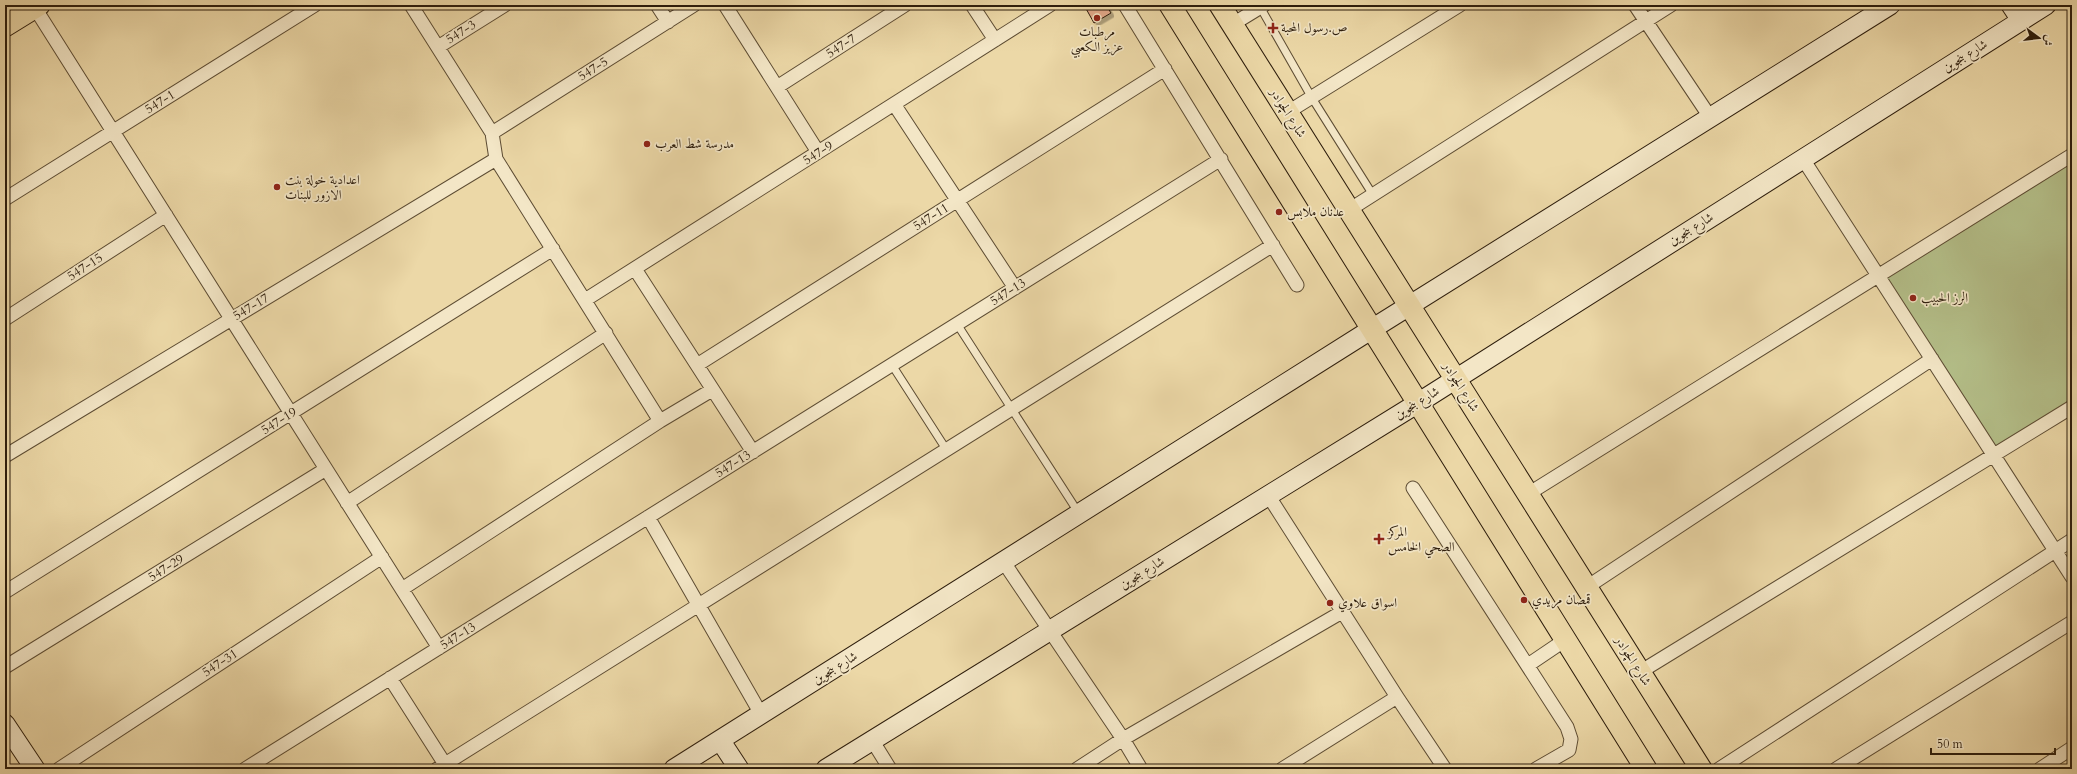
<svg xmlns="http://www.w3.org/2000/svg" width="2077" height="774" viewBox="0 0 2077 774" font-family="Cardo,Amiri,serif">
<defs>
<filter id="shadow"><feDropShadow dx="3.5" dy="3.5" stdDeviation="0" flood-color="#0004"/></filter>
</defs>
<rect width="100%" height="100%" fill="#ecd8a7"/>
<filter id="stains"><feTurbulence type="fractalNoise" baseFrequency=".005" numOctaves="4"/><feColorMatrix values="0 0 0 0 .2 0 0 0 0 .09 0 0 0 0 .02 0 0 0 .5 -.17"/></filter>
<radialGradient id="worn" r=".72"><stop offset=".6" stop-color="#630" stop-opacity="0"/><stop offset="1" stop-color="#630" stop-opacity=".3"/></radialGradient>
<path fill="#b4bf89" stroke="#706e4a" d="M2072,155V405L1993,455L1878,276Z"/>
<path fill="#e1a789" stroke="#2d1d0c" filter="url(#shadow)" d="M1084,5H1106L1111,13L1094,23Z"/>
<g fill="none" stroke-linecap="round" stroke-linejoin="round">
<defs>
<path id="lane" d="M1259,5L1312,98L1373,195
M957,324L1078,512
M892,365L946,449"/>
<path id="street" d="M411,5L492,133L496,159L660,421
M657,5L668,22
M725,5L818,152
M972,5L995,40
M1125,5L1297,285
M1635,5L1710,117
M35,8L439,648
M1233,24L1264,5
M438,47L505,5
M777,87L905,5
M894,104L1015,288
M1288,112L1460,5
M492,133L694,5
M1803,159L2072,577
M5,199L315,5
M1349,210L1671,5
M635,269L753,452
M585,300L1050,5
M5,319L166,215
M697,365L1165,69
M5,456L496,159
M1413,488L1567,727L1571,739L1569,750L1536,769
M1528,494L2072,155
M1268,495L1397,697L1445,769
M347,503L606,333
M648,517L761,714
M1003,561L1123,739L1141,769
M1587,587L1932,359
M402,589L660,421L712,390
M5,592L553,249
M1528,665L1565,640
M5,667L326,469
M1640,672L2072,407
M390,678L448,769
M872,740L890,769
M59,769L382,557
M245,769L1221,159
M437,769L1273,245
M1077,769L1123,739L1342,612
M1282,769L1397,697
M1719,769L2072,540
M1836,769L2072,622
M2040,769L2072,748"/>
<path id="secondary" d="M2011,5L2021,20
M5,724L35,769
M720,740L739,769
M674,769L1372,329L1890,5
M826,769L1418,403L2046,5"/>
<path id="primary" d="M1170,5L1646,769
M1220,5L1701,769
M5,26L39,5"/>
</defs>
<use href="#lane" stroke="#5d4c33" stroke-width="9"/>
<use href="#street" stroke="#5d4c33" stroke-width="15"/>
<use href="#secondary" stroke="#2d1d0c" stroke-width="21"/>
<use href="#primary" stroke="#2d1d0c" stroke-width="23"/>
<use href="#lane" stroke="#f3e6c6" stroke-width="7"/>
<use href="#street" stroke="#f3e6c6" stroke-width="13"/>
<use href="#secondary" stroke="#f3e6c6" stroke-width="19"/>
<use href="#primary" stroke="#ecd8a7" stroke-width="21"/>
</g>
<g fill="#8f2418" stroke="#f3e6c6" stroke-width="1.5">
<circle cx="1097" cy="18" r="4"/>
<path d="M1271 22h4v4h4v4h-4v4h-4v-4h-4v-4h4z"/>
<circle cx="647" cy="144" r="4"/>
<circle cx="277" cy="187" r="4"/>
<circle cx="1279" cy="212" r="4"/>
<circle cx="1913" cy="298" r="4"/>
<path d="M1377 533h4v4h4v4h-4v4h-4v-4h-4v-4h4z"/>
<circle cx="1524" cy="600" r="4"/>
<circle cx="1330" cy="603" r="4"/>
</g>
<g text-anchor="middle" dominant-baseline="central" stroke-width="3.5" stroke-linejoin="round" paint-order="stroke">
<g font-size="13" fill="#2d1d0c" stroke="#f3e6c6" text-anchor="start">
<text x="1281" y="28">ص.رسول المحبة</text>
<text x="1097" y="32" text-anchor="middle">مرطبات<tspan x="1097" dy="15">عزيز الكعبي</tspan></text>
<text x="655" y="144">مدرسة شط العرب</text>
<text x="285" y="180">اعدادية خولة بنت<tspan x="285" dy="15">الازور للبنات</tspan></text>
<text x="1287" y="212">عدنان ملابس</text>
<text x="1921" y="298">الرز الحبيب</text>
<text x="1388" y="532">المركز<tspan x="1388" dy="15">الصحي الخامس</tspan></text>
<text x="1532" y="600">قمصان مريدي</text>
<text x="1338" y="603">اسواق علاوي</text>
</g>
<g font-size="13" fill="#2d1d0c" stroke="#f3e6c6">
<text transform="translate(461 32) rotate(-32)">547-3</text>
<text transform="translate(841 46) rotate(-33)">547-7</text>
<text transform="translate(1965 56) rotate(-32)">شارع بنجوين</text>
<text transform="translate(593 69) rotate(-32)">547-5</text>
<text transform="translate(160 102) rotate(-32)">547-1</text>
<text transform="translate(1288 113) rotate(58)">شارع الچوادر</text>
<text transform="translate(818 153) rotate(-32)">547-9</text>
<text transform="translate(931 217) rotate(-32)">547-11</text>
<text transform="translate(1691 229) rotate(-32)">شارع بنجوين</text>
<text transform="translate(85 267) rotate(-33)">547-15</text>
<text transform="translate(1008 292) rotate(-32)">547-13</text>
<text transform="translate(251 307) rotate(-31)">547-17</text>
<text transform="translate(1461 387) rotate(58)">شارع الچوادر</text>
<text transform="translate(1417 403) rotate(-32)">شارع بنجوين</text>
<text transform="translate(279 421) rotate(-32)">547-19</text>
<text transform="translate(733 464) rotate(-32)">547-13</text>
<text transform="translate(166 568) rotate(-32)">547-29</text>
<text transform="translate(1142 573) rotate(-32)">شارع بنجوين</text>
<text transform="translate(458 636) rotate(-32)">547-13</text>
<text transform="translate(1633 661) rotate(58)">شارع الچوادر</text>
<text transform="translate(220 663) rotate(-33)">547-31</text>
<text transform="translate(835 668) rotate(-32)">شارع بنجوين</text>
</g>
</g>
<rect width="2077" height="774" fill="none" stroke="#ecd8a7" stroke-width="20"/>
<rect x="6" y="6" width="2065" height="762" fill="none" stroke="#2d1d0c" stroke-width="2"/>
<rect x="10" y="10" width="2057" height="754" fill="none" stroke="#2d1d0c"/>
<g transform="translate(2039 38) rotate(105)" stroke="#f3e6c6" stroke-width="3" paint-order="stroke">
<path d="M0-3L7 15L0 10L-7 15Z" fill="#2d1d0c"/>
<text y="-6" font-size="11" font-weight="bold" text-anchor="middle" fill="#2d1d0c">ش</text>
</g>
<path d="M1931 748v6h124v-6" fill="none" stroke="#2d1d0c" stroke-width="2"/>
<text x="1937" y="748" font-size="12" fill="#2d1d0c" stroke="#f3e6c6" stroke-width="3" paint-order="stroke">50 m</text>
<rect width="100%" height="100%" filter="url(#stains)"/>
<rect width="100%" height="100%" fill="url(#worn)"/>
</svg>
